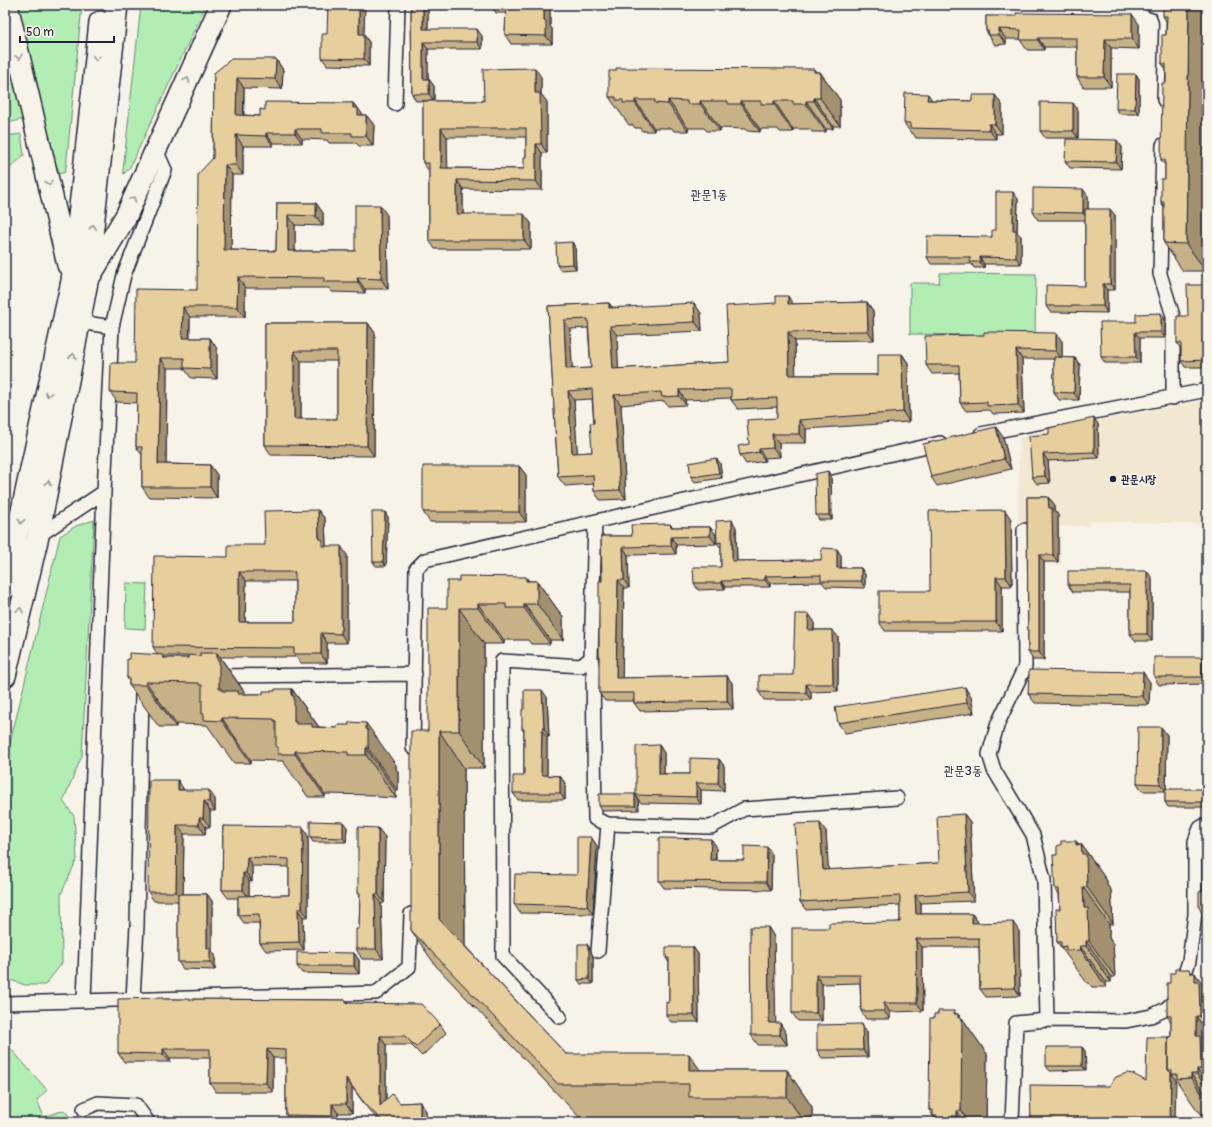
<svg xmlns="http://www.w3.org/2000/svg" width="1212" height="1127" viewBox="0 0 1212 1127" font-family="Pangolin,'Poor Story',sans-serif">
<rect width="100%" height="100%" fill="#f7f3e8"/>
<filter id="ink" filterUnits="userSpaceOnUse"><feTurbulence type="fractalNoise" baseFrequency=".025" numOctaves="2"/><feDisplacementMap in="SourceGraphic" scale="8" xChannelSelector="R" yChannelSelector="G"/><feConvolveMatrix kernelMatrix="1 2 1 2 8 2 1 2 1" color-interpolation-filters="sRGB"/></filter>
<g filter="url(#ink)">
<path fill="#f2e8d2" d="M1207,400V524L1090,521L1089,526H1060L1061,564L1032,565L1030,522L1018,521L1019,437L1098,420Z"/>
<path fill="#b2eeb4" stroke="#6a8878" d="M16,5H82L66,168L65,172L60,174L54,160Z
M141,5H206L130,167L124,174L123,170Z
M5,47L23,119L5,124Z
M21,134L24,155L5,173V136Z
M940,273L1036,274L1035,336L910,334V283H939Z
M94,520L82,756L63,801L74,816L77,859L61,894L62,963L45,985H25L5,978V764L60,536L76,526Z
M126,583L147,584L145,629L125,628Z
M5,1042L47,1090L37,1100L44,1117L64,1110L74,1122H5Z"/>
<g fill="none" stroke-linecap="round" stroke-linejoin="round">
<defs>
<path id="minor" d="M1152,5L1162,8L1166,22L1164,100
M395,104L398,5
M1163,145L1160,274L1173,316V398
M79,322L112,327
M981,434L1207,390
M595,522L591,658L593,670L595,819L608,824L711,827L744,809L897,798
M1024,530L1025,667L998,723L989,754L994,770L1033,835L1044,880L1047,1020
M38,536L104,492
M216,676L415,674
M413,748L416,569L425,560L940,443
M598,951L608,824
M133,999L137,926L142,694L146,687
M84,1000L104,492L112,327L124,275L165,170L156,150
M5,1003L376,993L409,967L411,914
M560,1017L503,956L502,661L581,666L591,658
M84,1109L98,1103L136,1105L148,1122
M1012,1122L1016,1023L1047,1020L1126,1021L1151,1016L1166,1009L1177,998L1189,961L1195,914V841L1200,828L1207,824"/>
<path id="trunk" d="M7,5L68,265
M90,276L126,216L221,5
M5,588L72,281L100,22
M5,676L38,536L87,282L117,5"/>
</defs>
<use href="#minor" stroke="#22223b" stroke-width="16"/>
<use href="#trunk" stroke="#22223b" stroke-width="24"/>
<use href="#minor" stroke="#f7f3e8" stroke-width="13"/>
<use href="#trunk" stroke="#f7f3e8" stroke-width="21"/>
</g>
<path fill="#c7b187" stroke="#22223b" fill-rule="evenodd" d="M411,5H424L428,10V29L482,36V49H428V79L434,86V101H416L412,94Z
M491,5H550V26L552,29V44H511L505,35L506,13H496Z
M1207,5V149L1206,271H1183L1164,243V207L1161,202L1165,179V165L1161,160L1166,69L1162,64L1166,35V21L1163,16Z
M986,16L1139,24V49L1111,48V87H1083L1077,77V47H1044V50H1027L1020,40V39H1006V44L995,45L986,31Z
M364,35L369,42V66L327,65L322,58Z
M276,59L283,70L282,89L244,88V115L260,116L265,110L353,103L363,115H366L374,125L373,146H359L356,143H329L327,140L302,139V143H273V146H243V175H232L231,250L276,251L277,203H316L323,213V226L295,225V251H355L387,215L388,289H365V293L332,292L329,288H245V317H190V338H210L217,349V379L191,378L184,368H167L166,464L210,465L217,475V498L149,497L142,487V455L136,447L137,403L117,402L110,392L197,290L213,158L214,73Z
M816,72H820L840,100V126H833V129H826V132H812L810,129H793V132H780L778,129H760V132L747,131L745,129L720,128V131H707L704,128H688V131H674L672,128H654V131H642L640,128H635L633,125H629L609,97Z
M1136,74L1139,79V114H1120L1116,109Z
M541,77V94L547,102V153H542V190L463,189V214L531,223V249H435L429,240V171L423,163V101H484ZM447,137H526V157L524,169L447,168Z
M995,95L1002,105V134H996V139L916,138L913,133H911L904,123L932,100L972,101Z
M1078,110V138H1045L1040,131Z
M1122,147L1121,169L1070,168L1065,161Z
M1088,196V209L1115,215V290H1107V313L1050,312L1046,306L1085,286V220H1038L1033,212Z
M1018,199L1017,232L1021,236V264H984V268H974L972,264H931L927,257L992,237L996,230Z
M572,242L575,247L576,269L560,270L557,265Z
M1207,285V367H1185L1181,361V349L1177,343L1188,316Z
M867,302L873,311L874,340L795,341V375H878L902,354L908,363L909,422L806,429V443H779L780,457L765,458V461L746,464L740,455L749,444L777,418V407L738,409L731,400V398L685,400L686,405L668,406L664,401L621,405L626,499L600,500L594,491V484L565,486L558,477L548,306L609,303L612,307L701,313L702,331L617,335L618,369L729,362L793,304ZM588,328L591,368L572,369L570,329ZM592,399L594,423L592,452L577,453L574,400Z
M1165,319V338H1140V363H1105L1101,357L1136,322Z
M265,323H368L375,333L374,456L271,455L265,445ZM301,361H337V419H301Z
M1062,341V358H1075L1080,365L1079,400H1059L1054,392V359H1022L1024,413L993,414L990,410L966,411L960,403L959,373L932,374L926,365Z
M1098,424L1099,458L1048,461L1050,483L1037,484L1032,477L1049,434Z
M1003,437L1011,469L937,486L931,477Z
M716,458L720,463L722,478L695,482L691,477Z
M519,466L526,475V522H430L423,512Z
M831,476L832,520H819L816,515Z
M1027,497H1048L1054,504V510L1058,515V562H1044V660H1033L1028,652Z
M318,510L325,519L326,545V546L347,555V643H327V663H301L297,657H220L246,694H263L275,691L292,689L319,727L337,728L396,765V769L398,772V791H396V798L378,797L376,795L325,794V797H308L283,761L251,760V763H234L207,725L176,724V727H159L129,685V681L127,678L129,659L158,655L153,647L228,557L265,545ZM246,581H295V622H245ZM164,656H188V658H165Z
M385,512L388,517L386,566H376L373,562Z
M1011,519L1012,586H1002V631H885L879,622L930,591Z
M670,524L673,527H710L716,535V544L676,545V554L628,555L629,588H624L622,678L727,676L732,683L733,709L640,711L634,703V701H605L599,693L602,581L601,536H632Z
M736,527L737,561L821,560L841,555V568H861L865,575V588L826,587L822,582L770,583V587H725V589L698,590L694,583L721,567V548L717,543Z
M526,577L529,581H537L563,617V640H550V644H531L528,640H504V644H484V768H464L465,946L566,1054L701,1070H787L812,1107V1122H707L706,1120L583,1121L436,966L411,930L428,731L447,608Z
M1152,578V641H1135L1130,634V592H1073L1068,585Z
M814,621V630H832L838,637V691L811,692V700H764L759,692L793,675Z
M1202,657L1207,663V684L1159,685L1154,677Z
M1150,682L1149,705L1035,703L1028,694Z
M547,697L549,737H547V775L560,776L565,783V800H518L513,793L524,776V732L522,729L524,709Z
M971,697L974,713L845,733L838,723Z
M1161,727L1167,735L1166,789L1207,792V807H1168L1165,802V791H1142L1137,783Z
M659,745L664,753V774H690L719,759L724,766V791L701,790V804L641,803L638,799L639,810L603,811L599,806L635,794L636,795Z
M184,790L215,799V811H210V827H206L205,834H184L183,894H207L212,901V951L215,955V970L183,969L178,962V901H154L148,892Z
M964,814L970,822L974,901L921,903V914H972L978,922V923L1019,931L1020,996L986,997L980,989L979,947H922L923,1011L890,1012V1019H866L861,1011L860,983L822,984V1021H798L792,1013L829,928L900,922V905L806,910L800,902L826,831L828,870L939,863Z
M223,826L308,836V917H303L304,950L266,951L260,943L259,923H244L238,915V898H228L222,890ZM252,866L289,867V895L249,896V881L252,882Z
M347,827L346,842H313L310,837Z
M385,837L384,903L381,904L383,959H362L356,949L359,929L360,896L358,893Z
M591,837L597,846L593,914L520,913L514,904L577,875Z
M711,839L716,846V860H744L772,854L771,890L664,888L659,881Z
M1076,841L1079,844H1081L1107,881V885L1111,890L1113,924H1109V938L1113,944L1115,977H1111V982H1106V987H1092L1089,983H1087L1057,942L1060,909L1059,894L1055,889L1057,855Z
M768,927L774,937L775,1023L786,1033L787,1045H758L751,1035Z
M587,944L590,949L593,957V984H581L578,980Z
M693,947L698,954L699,1022H671L666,1015L669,1003V963L666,958Z
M354,953L359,960V974L302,973L297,966Z
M1192,973L1207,990V1115H1202L1199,1111H1198L1176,1080L1109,1086L1146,1081L1168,1037H1171V1022L1167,1016L1170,983Z
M165,999L346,1000L348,1003L440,1024L446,1033L422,1056L411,1045H386V1100L400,1103L420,1102L426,1111V1122H380L368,1109L352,1087V1113H338V1122H290L286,1115V1058H273V1092H216L210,1083V1058H170V1062H124L118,1053Z
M956,1014H958L961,1018H962L987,1054L986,1122H937L929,1110L934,1018Z
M867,1032L868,1057L822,1058L817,1050Z
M1082,1047L1085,1051L1086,1070L1050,1071L1046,1066Z"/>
<path fill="#a2906e" stroke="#22223b" d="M359,5H365L364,35L369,42V66L364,59L359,34Z
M423,5H424L428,10V36L423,29Z
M544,5H550V26L552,29V44L546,36L544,21Z
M1189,5H1207V149L1206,271L1186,244Z
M1132,14L1139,24V49L1132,39Z
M477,29L482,36V49L477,42Z
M999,29L1006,39V44L999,35Z
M1038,38L1044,47V50L1038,40Z
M1105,39L1111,48V87L1104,77Z
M423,42L428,49V86L423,79Z
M276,59L283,70L282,89L275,79Z
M535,68L541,77V94L547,102V153L541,144L535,93Z
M814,69L820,78V72L840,100V126L820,98L814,72Z
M1136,74L1139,79V114L1135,109Z
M237,78L244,88L243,125L236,115Z
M429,79L434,86V101L429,94Z
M928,94L934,103L927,100Z
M995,95L1002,105V134L995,124Z
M814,98L833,126V129L814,101Z
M635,100L654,128V131L635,103Z
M668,100L688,128V131L668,104Z
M700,101L720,128V131L700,104Z
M741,101L760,129V132L741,104Z
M774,101L793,129V132L774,104Z
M806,101L826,129V132L806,104Z
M353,103L358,109V108L365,118V125L353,108Z
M1073,103L1078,110V138L1073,131Z
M366,115L374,125L373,146L366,136Z
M989,124L996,134V139L989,130Z
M441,128L447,137L448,177L441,168Z
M295,129L302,139V143L295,133Z
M266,133L273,143V146L266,136Z
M236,135L243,146V175L236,165Z
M1117,140L1122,147L1121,169L1116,162Z
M536,144L542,153V190L536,181Z
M225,165L232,175L231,260L224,250Z
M457,180L463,189V223L457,214Z
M1083,189L1088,196V220L1083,213Z
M1013,192L1018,199L1017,232L1021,236V264L1016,258L1013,230Z
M316,203L323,213V226L316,216Z
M380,205L387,215L388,289L381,279Z
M1110,209L1115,215V290L1110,284Z
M524,214L531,223V249L524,240Z
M288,215L295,225V261L288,251Z
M572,242L575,247L576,269L573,264Z
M980,257L984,264V268L980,262Z
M238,277L245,288V317L237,307Z
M357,278L365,289V293L358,282Z
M1103,284L1107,290V313L1103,306Z
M788,296L794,306L788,304Z
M867,302L873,311L874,340L868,331Z
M609,303L615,312L609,308Z
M694,303L701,313L702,331L695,322Z
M183,307L190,317L189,348L182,338Z
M1161,313L1165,319V338L1161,332Z
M564,320L570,329L573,378L566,369Z
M368,323L375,333L374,456L367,446Z
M610,326L617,335L619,378L613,369Z
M788,332L795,341L796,384L789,375Z
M1135,332L1140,338V363L1136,357Z
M1056,333L1062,341V360L1056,351Z
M210,338L217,349V379L210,369Z
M1016,350L1022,359L1024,413L1018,405Z
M294,351L301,361V429L294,419Z
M902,354L908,363L909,422L903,412Z
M160,358L167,368L166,475L158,464Z
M1075,358L1080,365L1079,400L1074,393Z
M679,390L685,400L686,405L679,396Z
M568,391L574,400L578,462L572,453Z
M614,395L621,405L626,499L620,490Z
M1094,418L1098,424L1099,458L1094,452Z
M799,420L806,429V443L799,434Z
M996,427L1003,437L1011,469L1004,459Z
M772,434L779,443L780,457L773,448Z
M759,449L765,458V461L759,452Z
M1043,454L1048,461L1050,483L1045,476Z
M716,458L720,463L722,478L719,473Z
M210,465L217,475V498L210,487Z
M519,466L526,475V522L519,512Z
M828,471L831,476L832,520L829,515Z
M1048,497L1054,504V510L1058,515V562L1053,555L1049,508Z
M318,510L325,519L326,545L328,548L322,546L319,539Z
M1005,510L1011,519L1012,586L1006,577Z
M385,512L388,517L386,566L383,562Z
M732,520L736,527L737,568L732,561Z
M710,527L716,535V544L710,536Z
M671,537L676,545V554L671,546Z
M341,546L347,555V643L341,634Z
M623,547L628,555L629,588L624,580Z
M837,549L841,555V575L837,568Z
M1039,555L1044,562V660L1039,652Z
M861,568L865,575V588L861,581Z
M1147,571L1152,578V641L1147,634Z
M239,572L246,581L245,631L239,622Z
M765,576L770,583V587L765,580Z
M526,577L537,593V581L563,617V640L537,604L526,581Z
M996,577L1002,586V631L996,622Z
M618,580L624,588L622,686L616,678Z
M721,581L725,587V589L721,583Z
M478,604L504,640V644L478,608Z
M524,604L550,640V644L524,608Z
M459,608L484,644V768L459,731Z
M809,614L814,621V637L808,630Z
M832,630L838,637V691L833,684Z
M321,633L327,643V663L321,654Z
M217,653L247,696L249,709L219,689Z
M1202,657L1207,663V684L1202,677Z
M1143,672L1150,682L1149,705L1142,696Z
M727,676L732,683L733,709L727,701Z
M146,682L176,724V727L146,685Z
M806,684L811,692V700L806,693Z
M965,687L971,697L974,713L967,703Z
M292,689L322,732L324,752L294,722Z
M542,690L547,697L549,737L544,729Z
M222,718L251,760V763L222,721Z
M366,723L396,765V769L398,772V791L368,748L366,729Z
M1161,727L1167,735L1166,791L1160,784Z
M542,730L547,737V779L543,775L541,772Z
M439,731L464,768L465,955L439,919Z
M659,745L664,753V781L659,774Z
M366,748L396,791V798L366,755Z
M295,751L325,794V797L295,754Z
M719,759L724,766V791L718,783Z
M560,776L565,783V800L560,793Z
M178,780L184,790H178Z
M696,783L701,790V804L696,797Z
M1204,789L1207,792V805L1204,802Z
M209,790L215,799V811L209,802Z
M635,794L638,799L639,810L635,806Z
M204,801L210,811V827L203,818Z
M964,814L970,822L974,901L968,892Z
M199,818L206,827L205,834L199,825Z
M343,822L347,827L346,842L343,838Z
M820,823L826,831L829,878L823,870Z
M177,825L184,834L183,901L176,892Z
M303,827L308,836V917L302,909Z
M378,828L385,837L384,903L378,894Z
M591,837L597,846L593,914L587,906Z
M711,839L716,846L715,867L710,860Z
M1076,841L1082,848L1081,844L1107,881V885L1111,890L1113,924L1087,887L1076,845Z
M767,847L772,854L771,890L766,882Z
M247,857L252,866V882L246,873Z
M243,873L249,881V898L243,890Z
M1083,887L1109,924V938L1113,944L1115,977L1089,941L1084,908Z
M207,894L212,901V951L215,955V970L210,962L207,948Z
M375,894L381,904L383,959L376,949Z
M915,895L921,903V923L916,914Z
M298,909L303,917L304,950L299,942Z
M972,914L978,922V932L972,923Z
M1013,922L1019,931L1020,996L1015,988Z
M768,927L774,937L776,1033L769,1023Z
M916,939L922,947L923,1011L917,1003Z
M1086,941L1111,977V982L1086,946Z
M587,944L590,949L593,957V984L589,979Z
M1080,946L1106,982V987L1081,950Z
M693,947L698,954L699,1022L694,1015Z
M354,953L359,960V974L354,966Z
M1189,969L1195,977V973L1207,990V1026L1200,1016L1190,973Z
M816,975L822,984V1021L816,1013Z
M884,1003L890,1012V1019L884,1011Z
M954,1011L958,1017V1014L962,1020V1018L987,1054L986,1122H969L961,1111Z
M1196,1016L1207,1032V1078L1201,1069L1196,1036Z
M780,1023L786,1033L787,1045L780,1035Z
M862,1024L867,1032L868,1057L863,1050Z
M380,1036L386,1045V1115L380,1106Z
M1082,1047L1085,1051L1086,1070L1082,1066Z
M163,1049L170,1058V1062L163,1054Z
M267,1049L273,1058V1092L266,1083Z
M689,1054L715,1091L689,1070Z
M1197,1069L1207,1084V1089L1197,1074Z
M787,1070L812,1107V1122H804L787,1097Z
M1171,1073L1176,1080L1175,1122H1170Z
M1191,1074L1207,1096V1101L1191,1078Z
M346,1078L352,1087V1113L346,1104Z
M420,1102L426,1111V1122H420Z
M332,1104L338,1113V1122H336L332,1116Z
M957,1111L965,1122H961L957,1116Z
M952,1116L957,1122H954L952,1120Z"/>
<path fill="#e7ce9d" stroke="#22223b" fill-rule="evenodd" d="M328,5H359V34H364V59L322,58V34H327Z
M411,5H423V29H477V42H423V79H429V94H412Z
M506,5H544V21H546V36L505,35Z
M1163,5H1189L1186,244L1164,243V202H1161V179H1165V160H1161L1162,83H1166V64H1162V35H1166L1167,16H1163Z
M1016,13L1132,14V39H1105L1104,77H1077V38H1038V40H1020L1021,30L999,29V35H989L988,31H986V16H1016Z
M231,59H276L275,79L237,78L236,115L260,116V109L265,110V102L353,103V108H358V115H366V136H352V133H322V129H295V133H266V136L236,135V165H225L224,250L276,251L277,203H316V216L288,215V251H355V205H380L381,279L357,278L358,282H324V278L238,277L237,307H183L182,338H210V369L184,368V358H160L158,464L210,465V487H142V447H136L137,393L110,392L111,363H135L136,289L197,290L198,174L213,158L214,73Z
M535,68V93H540L541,144H536V181L457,180V214H524V240H429V163H423V101H484L483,69ZM441,128H526V157H524V169L441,168Z
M616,68L814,69V72H820V98H814V101H806V104H793V101H774V104H761V101H741V104H728V101H700V104H687V101L668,100V104L655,103V100H635V103H623V100H616V97H609V71H616Z
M1117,74H1136L1135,109H1116Z
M905,93L928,94L927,100L972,101V95H995V124H989V130L910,128V123H904Z
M1040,102L1073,103V131H1040Z
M1066,139L1117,140L1116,162L1065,161Z
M1033,188L1083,189V213L1033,212Z
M996,192H1013V230H1016V258L980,257V262H970V257H927V236L992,237V230H996Z
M1085,209H1110V284H1103V306H1046V285L1085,286Z
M572,242L573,264L557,265L556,243Z
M1187,285H1207V360L1181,361V343H1177V316H1188Z
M776,296H788V304L867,302L868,331L788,332L789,375H878V354H902L903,412L799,420V434H772L773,448L759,449V452L740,455L738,446L749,444L747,420L777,418V398L731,400V389L679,390V396L662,397L661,392L614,395L620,490L594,491L593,475L558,477L548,306L609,303V308L694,303L695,322L610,326L613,369L729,362L726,306L776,303ZM588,319L591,368L566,369L564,320ZM592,389L594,423H590L592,452L572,453L568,391Z
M1161,313V332H1135L1136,357H1101L1100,322H1136V314Z
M265,323H368L367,446L265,445ZM294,351H337V419H294Z
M984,332L1056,333V351L1016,350L1018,405L987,406V402L960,403L959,365H926L925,336L984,335Z
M1054,357L1075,358L1074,393L1054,392Z
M1094,418V452L1043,454L1045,476L1032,477L1029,436L1049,434V428Z
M996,427L1004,459L931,477L923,444Z
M716,458L719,473L691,477L689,463Z
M423,466H519V512H423Z
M828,471L829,515H816L815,474Z
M1027,497H1048L1049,508H1052L1053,555H1039V652H1028Z
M318,510L319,539H322V546H341V634L321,633V654H294V648L153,647L154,556L228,557V545H265L264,511ZM239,572H295V622H239Z
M1005,510L1006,577H996V622H879V591H930L929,511Z
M372,512H385L383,562H373Z
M732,520V561L821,560L822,548L837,549V568H861V581H821V575L765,576V580L721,581V583H694L693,567H721V542L717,543L716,521Z
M670,524L671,527H710V536L671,537V546L623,547L624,580H618L616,678L727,676V701L634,703V693H599V581H602L601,536H632L631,525Z
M1068,571H1147V634H1130V585H1068Z
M459,576L526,577V581H537V604H524V608H506V604H478V608H459V731H439V919L566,1054H689V1070H787V1097H689V1084H558L411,930V731H428V608H447V581H459Z
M795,614H809L808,630H832L833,684H806V693L759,692V675H793Z
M129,653L163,655V658H188V655L200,656V653H217V660H219V689H222V691H238V694H263V691H275V689H292V696H294V722H296V724H312V727L337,728V725H349V722L366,723V729L368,730V748H366V755H348V752L295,751V754H278V747H276V721H274V719L222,718V721L204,720V714H202V685H199V683L146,682V685H129V678H127V659H129Z
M1154,657H1202V677H1154Z
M1029,670L1143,672L1142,696L1028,694Z
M965,687L967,703L838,723L835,707Z
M524,690H542L544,729L542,730L541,772L543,775L560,776V793H513V776H524V729H522V709H524Z
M1138,727H1161L1160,784L1137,783Z
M659,745V774H690V758L719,759L718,783H696V797L636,795V746Z
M149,780H178V790H209V802L204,801L203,818H199V825H177L176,892H148Z
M1165,789H1204V802H1165Z
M599,794H635V806H599Z
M964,814L968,892L915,895L916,914H972V923L1013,922L1015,988L980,989L979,938L916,939L917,1003H884V1011H861L860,975H816V1013H792V928H829V923L900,922V896L800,902L795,824L820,823L823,870L939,863L937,816Z
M310,821L343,822V838L310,837Z
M223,826L303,827L302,909H298L299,942L260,943L259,914L238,915V896L289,895V859L247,857L246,873H243V890H222Z
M358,827L378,828V894H375L376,949H356V929H359L360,893H358Z
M577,837H591L587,906L514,904L515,874L577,875Z
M659,838L711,839L710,860H744V846L767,847L766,882L659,881Z
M1061,841H1076V845L1081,844L1082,854H1086L1087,887H1083L1084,908H1088L1089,941H1086V946H1080L1081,950L1066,951V946L1061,947V942H1057L1056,909H1060L1059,889H1055L1053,855H1057V846L1061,845Z
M1207,856V871L1201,859Z
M1207,889V924L1199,907V892Z
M178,894H207V948H210V962H178Z
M750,927H768L769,1023H780V1035H751Z
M578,944H587L589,952V979L578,980Z
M666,947H693L694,1015H666V1002L669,1003V958H666Z
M297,952L354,953V966H297Z
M1175,969H1189L1190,973H1195V982H1199L1200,1016H1196V1036H1200L1201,1069H1197V1074H1191V1078L1177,1079V1074H1172V1070H1168V1037H1171V1016H1167V983H1170V973H1175Z
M163,998V999L346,1000V1003L421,1004L440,1024L416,1047L405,1036H380V1106L392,1094L400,1103L420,1102V1122H383L362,1100L346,1078V1104H332V1116L286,1115V1050L267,1049L266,1083H210V1049H163V1054L118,1053V999Z
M938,1011H954V1014H958V1018H962L961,1111H957V1116H952V1120H936L937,1116H933V1110H929L930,1018H934V1014H938Z
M862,1024L863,1050H817V1025Z
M1147,1037H1168V1070L1171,1073L1170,1122H1031L1030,1085L1109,1086L1116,1077L1127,1073L1133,1074L1146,1081Z
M1046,1047H1082V1066H1046Z"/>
<defs><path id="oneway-chevron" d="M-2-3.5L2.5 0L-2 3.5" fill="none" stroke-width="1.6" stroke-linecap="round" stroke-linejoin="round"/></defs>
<g stroke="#97959a">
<use href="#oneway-chevron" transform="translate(19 57) rotate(77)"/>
<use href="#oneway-chevron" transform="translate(96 58) rotate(96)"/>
<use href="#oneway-chevron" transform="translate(187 80) rotate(-66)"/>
<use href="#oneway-chevron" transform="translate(49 183) rotate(77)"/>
<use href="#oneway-chevron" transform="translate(133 199) rotate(-66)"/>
<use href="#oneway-chevron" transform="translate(93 227) rotate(-84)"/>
<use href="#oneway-chevron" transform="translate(73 356) rotate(-79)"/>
<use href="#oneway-chevron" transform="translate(48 394) rotate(102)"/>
<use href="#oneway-chevron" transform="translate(48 483) rotate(-79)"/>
<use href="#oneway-chevron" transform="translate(21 521) rotate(102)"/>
<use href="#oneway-chevron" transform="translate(20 610) rotate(-77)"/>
</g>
</g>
<circle fill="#22223b" stroke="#f7f3e8" stroke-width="1.5" cx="1113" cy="479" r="4"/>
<g text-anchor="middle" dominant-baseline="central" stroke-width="3.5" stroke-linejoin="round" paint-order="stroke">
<g font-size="11" font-weight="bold" fill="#22223b" stroke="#f7f3e8" text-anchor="start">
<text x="1121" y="479">관문시장</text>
</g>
<g font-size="13" fill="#22223b" stroke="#f7f3e8">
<text x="709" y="195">관문1동</text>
<text x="963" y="771">관문3동</text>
</g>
</g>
<rect width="1212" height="1127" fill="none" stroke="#f7f3e8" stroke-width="20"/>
<rect x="10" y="10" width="1192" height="1107" fill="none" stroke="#22223b" stroke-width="1.5" filter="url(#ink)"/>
<path d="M20 36v6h94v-6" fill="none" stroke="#22223b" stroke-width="2"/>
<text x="26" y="36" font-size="12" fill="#22223b" stroke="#f7f3e8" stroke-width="3" paint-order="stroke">50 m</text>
</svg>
